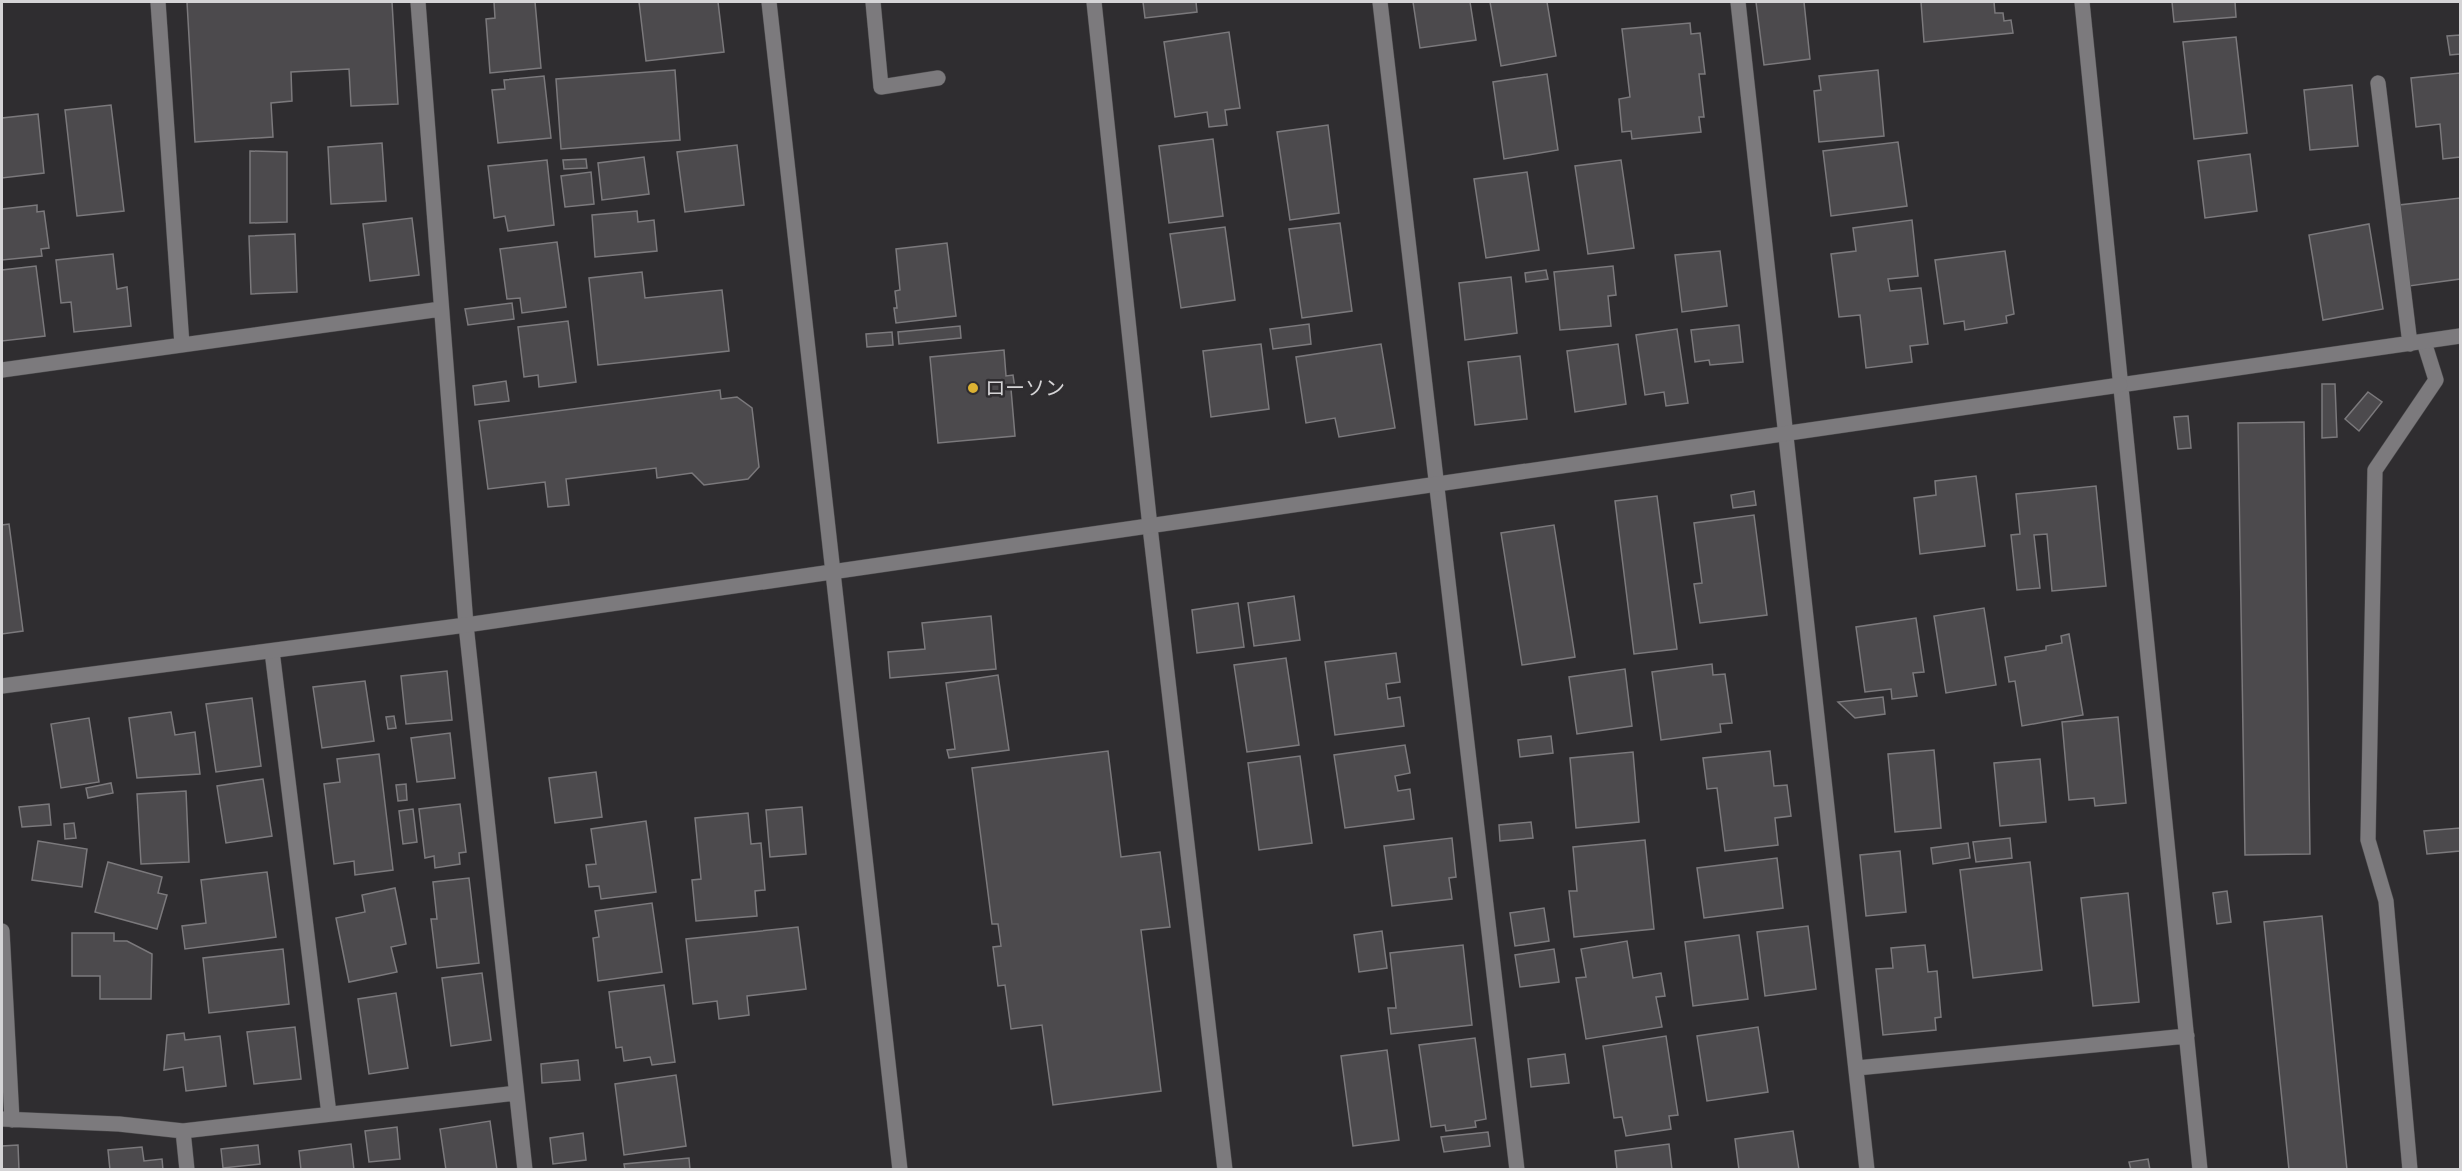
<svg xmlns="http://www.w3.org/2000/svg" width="2462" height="1171" viewBox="0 0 2462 1171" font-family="Raleway,'Noto Sans JP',sans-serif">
<rect width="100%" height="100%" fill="#2f2d30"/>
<path fill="#4c4a4d" stroke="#7b797c" stroke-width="1.5" d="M187,2H392L398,104L351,106L349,69L291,72L292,101L271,103L273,137L195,142Z
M494,2H535L541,68L490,73L486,19L495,18Z
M639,2H718L724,52L646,61Z
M1143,2H1196L1197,12L1145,18Z
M1413,2H1470L1476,40L1420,48Z
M1490,2H1547L1556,56L1501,66Z
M1756,2H1804L1810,59L1764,65Z
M1921,2H1994L1995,13H2003L2004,21L2011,20L2013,33L1924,42Z
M2172,2H2235L2236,17L2174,22Z
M1690,23L1691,34L1700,33L1705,74H1699L1704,117H1699L1701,132L1632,139L1631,131L1622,132L1619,99L1630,97L1622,29Z
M1229,32L1240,108L1225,110L1227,125L1209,127L1207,112L1175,117L1164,42Z
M2460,35V54L2450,55L2447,36Z
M2236,37L2247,133L2194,139L2183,42Z
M675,70L680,140L561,149L556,79Z
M1878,70L1884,136L1819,142L1814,91L1821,90L1819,76Z
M2460,73V157L2443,159L2440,124L2416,127L2411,78Z
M1547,74L1558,150L1504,159L1493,82Z
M544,76L551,138L498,143L492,90L505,89L504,80Z
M2352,85L2358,146L2310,150L2304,90Z
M111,105L124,211L77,216L65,110Z
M38,114L44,173L2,178V118Z
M1328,125L1339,213L1290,220L1277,132Z
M1213,139L1223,216L1169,223L1159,146Z
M1898,142L1907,206L1831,216L1823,151Z
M382,143L386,201L331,204L328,147Z
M737,145L744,205L685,212L677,152Z
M250,151L287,152V222L250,223Z
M2250,154L2257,211L2205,218L2198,161Z
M644,157L649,194L602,200L598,163Z
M586,159L587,168L564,169L563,160Z
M547,160L554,225L508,231L505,216L494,218L488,166Z
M1621,160L1634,248L1588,254L1575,166Z
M591,172L594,204L565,207L561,176Z
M1527,172L1539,250L1486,258L1474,179Z
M2460,198V279L2409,286L2399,205Z
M37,205V212L44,211L49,248L41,249L42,256L2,260V209Z
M637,211L638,222L654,220L657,251L595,257L592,215Z
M412,218L419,275L370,281L363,224Z
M1912,220L1918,276L1888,279L1890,291L1921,288L1928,344L1910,346L1912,362L1866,368L1860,315L1839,317L1831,254L1856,251L1853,228Z
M1340,223L1352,311L1302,318L1289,229Z
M2369,224L2383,309L2323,320L2309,235Z
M1225,227L1235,300L1181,308L1170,234Z
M295,234L297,292L251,294L249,236Z
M557,242L566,307L522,313L520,298L507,299L500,249Z
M947,243L956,316L896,323L894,308H897L895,291L900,290L896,249Z
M1720,251L1727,306L1682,312L1675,255Z
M2005,251L2014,314L2006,316L2007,323L1965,330L1964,321L1944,324L1935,260Z
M113,254L117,289L127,287L131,326L74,332L71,302L61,303L56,260Z
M36,266L45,336L2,341V270Z
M1613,266L1616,295L1608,296L1611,326L1560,330L1554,272Z
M1546,270L1548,279L1526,282L1525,273Z
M642,272L645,298L722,290L729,351L598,365L589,278Z
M1511,277L1517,333L1465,340L1459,283Z
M512,303L514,319L468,325L465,309Z
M568,321L576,382L539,387L538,375L524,377L518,327Z
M1309,324L1311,344L1273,349L1270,329Z
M1739,325L1743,362L1710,365L1709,360L1695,362L1691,330Z
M960,326L961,338L899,344L898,332Z
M1677,329L1688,403L1666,406L1664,392L1645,395L1636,335Z
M892,332L893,345L867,347L866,334Z
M1261,344L1269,409L1211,417L1203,351Z
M1381,344L1395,428L1339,437L1335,418L1306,423L1296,357Z
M1618,344L1626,404L1575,412L1567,351Z
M1004,350L1006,376L1013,375L1015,389H1011L1015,436L938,443L930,357Z
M1520,356L1527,419L1475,425L1468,362Z
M506,381L509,401L475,405L473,386Z
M2322,384H2335L2337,437L2322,438Z
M720,390L721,399L737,397L752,408L759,467L748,479L704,485L692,473L657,478L656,468L566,479L569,505L548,507L545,482L488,489L479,421Z
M2368,392L2382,402L2359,431L2345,419Z
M2188,416L2191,448L2178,449L2174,417Z
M2304,422L2310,854L2245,855L2238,423Z
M1976,476L1985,546L1920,554L1914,498L1936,495L1935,481Z
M2096,486L2106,586L2052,591L2047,534L2034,535L2040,588L2017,590L2011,535L2020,534L2016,494Z
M1754,491L1756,505L1733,508L1731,495Z
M1657,496L1677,649L1634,654L1615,501Z
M1754,515L1767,615L1700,623L1694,584L1702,583L1694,523Z
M9,524L23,631L2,634V525Z
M1554,525L1575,657L1522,665L1501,533Z
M1294,596L1300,640L1254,646L1248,603Z
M1238,603L1244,647L1197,653L1192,610Z
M1984,608L1996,685L1946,693L1934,616Z
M991,616L996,669L890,678L888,652L925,649L922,623Z
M1916,618L1924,672L1913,673L1917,696L1892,699L1891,689L1865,692L1856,627Z
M2069,634L2083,715L2022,726L2015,681L2009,682L2005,657L2046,650V646L2062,643L2061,636Z
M1396,653L1400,682L1386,684L1388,699L1400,697L1404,726L1335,735L1325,662Z
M1286,658L1299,745L1247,752L1234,665Z
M1712,664L1713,675L1725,674L1732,723L1720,724L1721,732L1661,740L1652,672Z
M1625,669L1632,726L1577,734L1569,677Z
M447,671L452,720L406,724L401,676Z
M998,675L1009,750L949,758L947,750L955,749L946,683Z
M365,681L374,741L322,748L313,687Z
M1883,697L1885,714L1855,718L1838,702Z
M252,698L261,766L216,772L206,704Z
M171,712L175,735L195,732L200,774L137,778L129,718Z
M394,716L396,728L388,729L386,717Z
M2118,717L2126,803L2095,806L2094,798L2069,800L2062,722Z
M89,718L99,782L61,788L51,724Z
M450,733L455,778L417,782L411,738Z
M1551,736L1553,753L1520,757L1518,740Z
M1405,745L1410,773L1395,776L1398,791L1410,789L1414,819L1345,828L1334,755Z
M1934,750L1941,828L1895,832L1888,754Z
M1108,751L1121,857L1160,852L1170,927L1141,930L1161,1091L1053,1105L1042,1025L1011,1029L1005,985L998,986L993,947L1001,946L998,924H992L972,768Z
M1770,751L1774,786L1787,785L1791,816L1775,818L1778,845L1725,851L1717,788L1707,789L1703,758Z
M1633,752L1639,822L1576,828L1570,758Z
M379,754L393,870L355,875L354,861L334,864L324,784L340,782L337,759Z
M1300,756L1312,843L1259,850L1248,763Z
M2040,759L2046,822L2000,826L1994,763Z
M596,772L602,817L555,823L549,778Z
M263,779L272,836L226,843L217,786Z
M111,783L113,793L88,798L86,788Z
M406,784L407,800L398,801L396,785Z
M186,791L189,862L141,864L137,794Z
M49,804L51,825L22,827L19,807Z
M460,804L466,852L459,853L460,864L435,868L434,856L425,858L419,809Z
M802,807L806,854L770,857L766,810Z
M413,809L417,842L403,844L399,811Z
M748,813L751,844L761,843L765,890L755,891L757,916L696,921L692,880L701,879L695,818Z
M646,821L656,892L601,899L599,886L589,887L586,865L596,864L591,829Z
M1531,822L1533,838L1500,841L1499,825Z
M74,823L76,838L65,839L64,824Z
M2460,828V851L2427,854L2424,831Z
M1452,838L1456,877L1449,878L1452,899L1392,906L1384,846Z
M2010,838L2012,858L1976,862L1973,842Z
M1645,840L1654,929L1574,937L1569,891H1577L1573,847Z
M38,841L87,849L82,887L32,880Z
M1968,843L1970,858L1933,864L1931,848Z
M1900,851L1906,912L1866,916L1860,855Z
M1777,858L1783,908L1704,918L1697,868Z
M108,862L162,877L158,893L167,895L157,929L95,912Z
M2030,862L2042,970L1973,978L1960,870Z
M267,872L276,937L185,949L182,926L206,923L201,880Z
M469,878L479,963L437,968L431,919H437L433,882Z
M395,888L406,944L391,947L397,972L349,982L336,918L365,912L362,895Z
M2227,891L2231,922L2217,924L2213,893Z
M2128,893L2139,1002L2093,1006L2081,898Z
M652,903L662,972L598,981L593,938L599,937L595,911Z
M1544,908L1549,941L1515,946L1510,913Z
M2322,916L2347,1170H2289L2264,922Z
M1808,926L1816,989L1765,996L1757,932Z
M798,927L806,989L747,996L749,1015L719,1019L717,1001L693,1004L686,939Z
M1382,931L1387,968L1359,972L1354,935Z
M72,933H114V941H127L152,954L151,999H100V976H72Z
M1739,935L1748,999L1693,1006L1685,942Z
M1627,941L1633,978L1661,973L1665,996L1656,997L1662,1027L1586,1039L1576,978L1586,977L1581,949Z
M1463,945L1472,1025L1391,1034L1388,1008H1396L1390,953Z
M1925,945L1928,972L1937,971L1941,1017L1935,1018L1936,1030L1883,1035L1876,969L1893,968L1891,948Z
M283,949L289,1004L209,1013L203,958Z
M1554,949L1559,982L1520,987L1515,955Z
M482,973L491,1040L451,1046L442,978Z
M664,985L675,1062L652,1065L650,1057L624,1061L622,1047L616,1048L609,992Z
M396,993L408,1068L369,1074L358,999Z
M295,1027L301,1079L254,1084L247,1032Z
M1758,1027L1768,1092L1707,1101L1697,1036Z
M184,1033L185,1040L220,1036L226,1086L186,1091L183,1067L164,1070L167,1035Z
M1666,1036L1678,1115L1669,1116L1671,1129L1626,1136L1622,1117L1614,1118L1603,1046Z
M1475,1038L1486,1119L1475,1121L1476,1127L1446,1131L1445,1125L1431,1127L1419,1045Z
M1387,1050L1399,1140L1353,1146L1341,1056Z
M1565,1054L1569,1083L1531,1087L1528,1059Z
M578,1060L580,1080L542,1083L541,1064Z
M676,1075L686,1146L624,1155L615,1084Z
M490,1121L497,1170H446L440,1129Z
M397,1127L400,1159L369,1162L365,1131Z
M1793,1131L1799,1170H1739L1735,1139Z
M1488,1132L1490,1146L1444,1152L1441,1137Z
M583,1133L586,1160L553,1164L550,1138Z
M351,1144L354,1170H301L299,1151Z
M1669,1144L1672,1170H1617L1615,1151Z
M18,1145L19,1170H2V1146Z
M258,1145L260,1164L223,1168L221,1149Z
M142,1147L144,1161L162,1159L163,1170H110L108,1150Z
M689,1158L690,1170H625L624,1164Z
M2148,1159L2150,1170H2131L2129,1162Z"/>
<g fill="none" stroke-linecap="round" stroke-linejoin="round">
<defs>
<path id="lane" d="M873,2L881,87L938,78
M2410,1170L2386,901L2368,840L2375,470L2436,380L2424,342"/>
<path id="street" d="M158,2L182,345
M418,2L466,625L525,1170
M1094,2L1150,527L1225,1170
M1380,2L1517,1170
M1738,2L1867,1170
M2082,2L2200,1170
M2378,83L2410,344
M2,370L441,309
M2120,385L2460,336
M272,651L329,1114
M2,931L12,1120
M1857,1068L2187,1036
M2,1119L119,1124L183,1131
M187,1170L183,1131L516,1093"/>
<path id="secondary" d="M769,2L900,1170
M2,686L466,625L2120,385"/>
</defs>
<use href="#lane" stroke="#4c4b4d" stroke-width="16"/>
<use href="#street" stroke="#4c4b4d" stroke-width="16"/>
<use href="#secondary" stroke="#4c4b4d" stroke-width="16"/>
<use href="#lane" stroke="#7c7a7d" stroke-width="15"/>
<use href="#street" stroke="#7c7a7d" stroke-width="15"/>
<use href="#secondary" stroke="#7c7a7d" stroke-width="15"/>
</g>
<circle fill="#dcb233" stroke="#2f2d30" stroke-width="2" cx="973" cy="388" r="6"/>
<g text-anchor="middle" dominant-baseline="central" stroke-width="5" stroke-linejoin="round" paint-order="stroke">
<g font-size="20" fill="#d5d4d6" stroke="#2f2d30" text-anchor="start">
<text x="985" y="388">ローソン</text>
</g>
</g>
<rect width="2462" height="1171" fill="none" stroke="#d5d4d6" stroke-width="6"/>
</svg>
